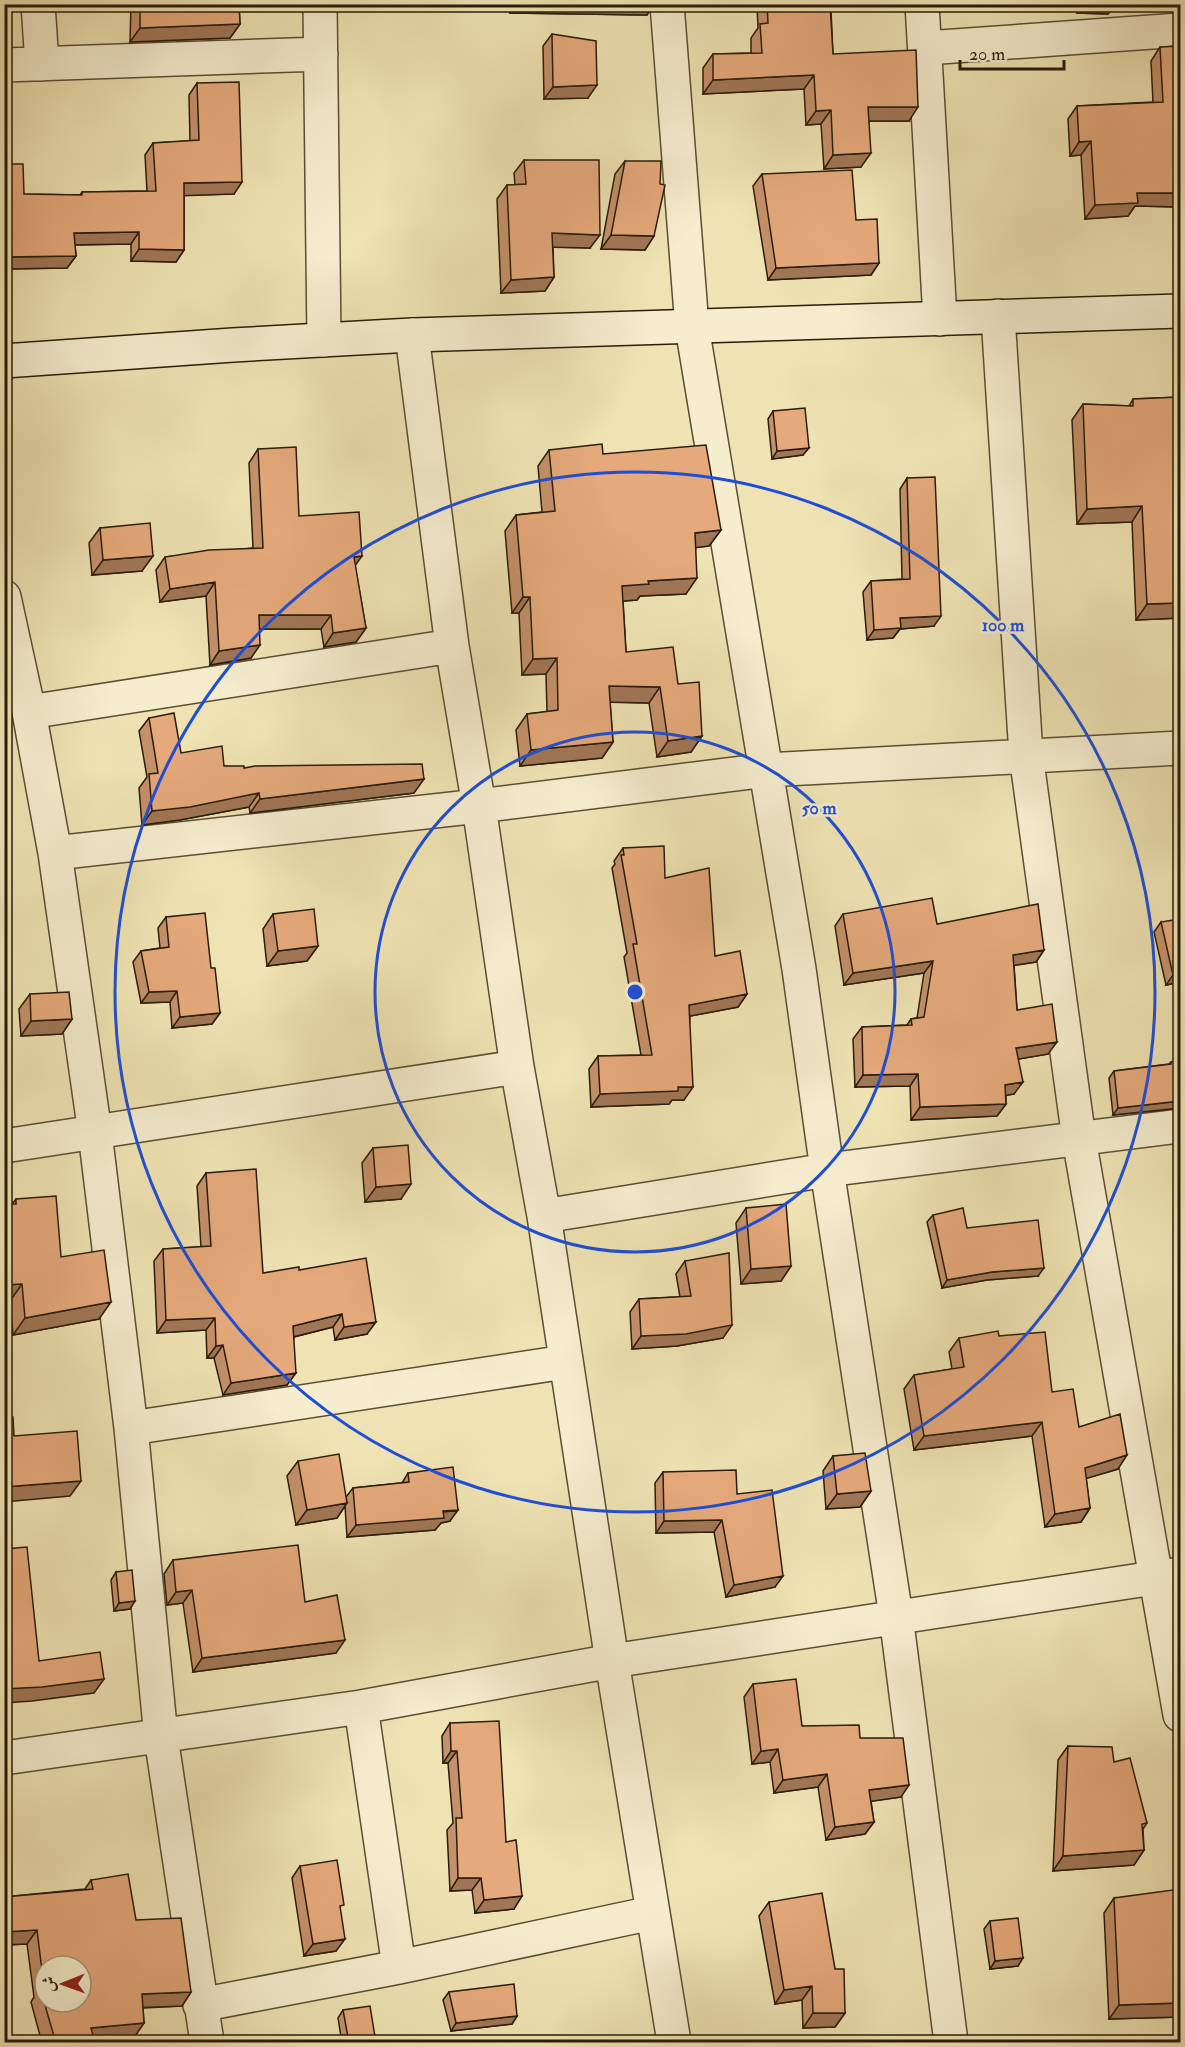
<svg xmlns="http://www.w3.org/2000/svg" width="1185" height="2047" viewBox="0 0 1185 2047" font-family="'IM FELL Double Pica',Amiri,serif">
<rect width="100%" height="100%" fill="#efe3b3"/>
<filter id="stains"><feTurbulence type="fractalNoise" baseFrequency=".00333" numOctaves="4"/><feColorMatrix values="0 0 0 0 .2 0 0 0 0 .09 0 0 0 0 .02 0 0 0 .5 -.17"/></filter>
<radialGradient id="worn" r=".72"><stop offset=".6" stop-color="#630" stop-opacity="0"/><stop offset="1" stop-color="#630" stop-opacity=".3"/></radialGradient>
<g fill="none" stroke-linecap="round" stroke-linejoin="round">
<defs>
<path id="street" d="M38,4L42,64
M320,4L324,340
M667,4L692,327L799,969L827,1170L896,1616L951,2042
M922,4L940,319
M926,48L1180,30
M4,65L321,54
M998,316L1026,755L1079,1139L1180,1715
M412,335L452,646L479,806L517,1067L544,1216L612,1661L674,2042
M4,597L29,712L55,853L95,1133L131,1428L161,1737L207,2042
M29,712L452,646
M55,853L479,806L766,770L1180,748
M4,1146L517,1067
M544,1216L827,1170L1180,1126
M131,1428L565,1362
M361,1707L399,1967
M4,1758L361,1707L612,1661L1180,1574
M200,2005L399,1967L652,1913"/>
<path id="secondary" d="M4,361L233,345L412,335L1180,311"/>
</defs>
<use href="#street" stroke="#5a4e34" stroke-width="36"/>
<use href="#secondary" stroke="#291c0a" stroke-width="36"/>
<use href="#street" stroke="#f5edce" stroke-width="33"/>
<use href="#secondary" stroke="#f5edce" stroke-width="33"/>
</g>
<path fill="#c5916a" stroke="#291c0a" stroke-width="1.5" d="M131,4H239L240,24L230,38L130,42Z
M509,4H654L647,15L510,13Z
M757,4H904L902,7L831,10L833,54L909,121H869L861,167L824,169L821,124L806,125L804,89L703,94V68L713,54L751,53V38L758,28Z
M1078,4H1167L1166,6L1111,10L1108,14L1077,13Z
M552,34L588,98L544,99L543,46Z
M1180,46V207L1135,206L1128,216L1085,219L1081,155L1070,156L1068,119L1077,106L1153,102L1151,61L1160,47Z
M197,83L234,194L184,195V250L176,262L131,261V244L75,245L76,256L67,268L4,269V164L24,194L80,195L82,192L147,191L145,155L153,143L190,141L189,95Z
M524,160L590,248L553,247L554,277L545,291L501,293L497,199L507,185H515L514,173Z
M625,161L654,236L645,250L601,249L615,174Z
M762,174L856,220L879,263L871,275L768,280L753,186Z
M1180,397V618L1136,620L1132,522L1077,524L1072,420L1083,404L1129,406L1133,399Z
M773,411L803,455L772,459L768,419Z
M258,449L299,516L355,566L366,628L356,642L324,647L321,629H260L251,658L210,665L206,596L160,602L156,570L165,557L253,548L249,463Z
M549,450L603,454L721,530L709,546L696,547L686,594L640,596L637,600L623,601L626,652L678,684L702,736L691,752L657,757L649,703L610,702L613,742L602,758L520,766L516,730L527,714L547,712L546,674L522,675L519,613H512L505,531L516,515L542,512L538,466Z
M907,478L934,626L900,629L893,638L867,640L863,592L871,581L902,579L900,489Z
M100,528L142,571L92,575L89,543Z
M149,718L181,753L224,766L414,793L250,813L249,807L180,820L142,825L139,788L147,777L139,731Z
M623,848L665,878L715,956L747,994L738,1007L690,1016L684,1100H672L669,1104L591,1107L589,1069L598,1056L641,1055L624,957L627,953L612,868L615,864L614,861Z
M273,914L318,946L307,961L267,966L263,929Z
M843,914L937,924L1044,950L1036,962L1014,965L1017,1010L1048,1054L1018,1059L1014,1094L1006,1095V1104L997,1116L911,1120L910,1086L855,1087L853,1039L862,1027L907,1025L911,1019L917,1018L924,973L844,985L835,926Z
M166,917L211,968L220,1013L212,1024L172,1028L170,1002L141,1003L133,962L141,951L160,948L158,928Z
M1161,922L1180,982L1166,985L1154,932Z
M30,994L72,1019L62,1034L21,1036L19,1009Z
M1180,1060V1108L1113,1115L1109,1078L1114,1071L1169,1064L1171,1062Z
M373,1148L401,1199L365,1202L362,1163Z
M206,1173L263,1273L299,1270L367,1334L335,1340L333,1327L294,1337L287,1385L223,1395L214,1358H207L206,1330L157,1333L154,1261L163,1249L201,1247L197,1186Z
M16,1199L61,1257L99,1319L13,1335L10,1301L12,1204Z
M746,1208L791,1266L781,1281L741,1284L736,1223Z
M933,1215L967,1228L1038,1276L987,1280L942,1288L927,1222Z
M685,1261L723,1338L677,1346L632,1349L630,1312L639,1299L680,1297L676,1274Z
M999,1336L1052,1392L1079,1427L1118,1469L1086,1478L1090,1508L1081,1522L1045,1527L1032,1436L914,1450L904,1389L914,1375L952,1369L949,1352L959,1338Z
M1180,1414V1442L1175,1422Z
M833,1456L871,1491L860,1507L826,1509L823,1471Z
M298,1461L346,1497L353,1488L402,1483L408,1473L450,1521L441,1523L435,1530L347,1537L345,1506L337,1518L296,1525L287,1476Z
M663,1472L737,1494L775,1587L726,1597L714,1532L656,1533L655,1483Z
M173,1560L305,1602L336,1653L193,1672L183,1603L167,1605L164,1574Z
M116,1572L130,1609L114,1611L111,1580Z
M753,1684L802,1726L860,1738L901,1797L871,1801L874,1822L865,1834L826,1840L818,1787L774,1793L770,1762L752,1764L744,1697Z
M450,1723L506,1842L514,1909L475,1913L472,1890L450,1891L447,1830L453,1823L448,1763H443L442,1736Z
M1068,1746L1114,1762L1147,1823L1143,1829L1144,1850L1134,1865L1053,1871L1058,1760Z
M300,1866L340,1910L336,1951L304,1956L292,1878Z
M91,1880L136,1920L191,1992L182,2006L143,2008L144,2023L135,2036L94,2040L95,2043H42L31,2002L34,1997L27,1944L4,1945V1897L85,1889Z
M1114,1898L1180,2017L1109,2019L1104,1913Z
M769,1902L835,1969L845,2013L835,2027L803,2028L802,2000L775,2004L759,1916Z
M990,1921L1018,1966L990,1969L984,1929Z
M449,1992L517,2016L512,2024L451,2031L443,2000Z
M343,2010L376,2043H342L338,2018Z"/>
<path fill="#a07656" stroke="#291c0a" stroke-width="1.5" d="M516,4H654L647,15L510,13Z
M825,4H904L902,7L820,11Z
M1084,4H1167L1166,6L1111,10L1108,14L1077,13Z
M240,24L230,38L130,42L140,28Z
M814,75L804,89L703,94L713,80Z
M597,85L588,98L544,99L553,87Z
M868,107H918L909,121H858Z
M831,110L821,124L806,125L816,111Z
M1091,141L1081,155L1070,156L1079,142Z
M871,153L861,167L824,169L833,155Z
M242,182L234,194L176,196L184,183Z
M1137,193H1180V207L1135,206L1128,216L1085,219L1095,205Z
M139,232L131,244L66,245L74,233Z
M552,233L600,235L590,248L543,247Z
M611,235L654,236L645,250L601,249Z
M139,249L184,250L176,262L131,261Z
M76,256L67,268L4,269V257Z
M879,263L871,275L768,280L776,268Z
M554,277L545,291L501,293L511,280Z
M809,448L803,455L772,459L777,451Z
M1142,506L1132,522L1077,524L1087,509Z
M721,530L709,546L684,549L695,533Z
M153,556L142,571L92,575L103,560Z
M362,556L352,570L354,557Z
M697,578L686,594L640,596L637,600L611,602L622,586L648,581Z
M215,582L206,596L160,602L170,589Z
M523,597H530L519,613H512Z
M1180,603V618L1136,620L1147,604Z
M259,615H331L321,629H249Z
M941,616L934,626L900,629L893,638L867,640L874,630L900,618Z
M366,628L356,642L324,647L333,633Z
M260,645L251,658L210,665L219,651Z
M557,658L546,674L522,675L533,659Z
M609,686L660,687L649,703L598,702Z
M702,736L691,752L657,757L668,741Z
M613,742L602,758L520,766L531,750Z
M424,779L414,793L250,813L260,799Z
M259,793L249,807L180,820L142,825L152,811Z
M318,946L307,961L267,966L278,951Z
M1044,950L1036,962L1004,967L1013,955Z
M933,961L924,973L844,985L853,973Z
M1180,973V982L1166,985L1173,975Z
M177,991L170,1002L141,1003L149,992Z
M747,994L738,1007L680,1018L689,1005Z
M220,1013L212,1024L172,1028L180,1017Z
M72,1019L62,1034L21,1036L31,1021Z
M1057,1042L1048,1054L1008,1061L1016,1048Z
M918,1074L910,1086L855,1087L863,1075Z
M1023,1082L1014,1094L997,1097L1005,1085Z
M678,1087H693L684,1100H672L669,1104L591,1107L600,1094Z
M1180,1101V1108L1113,1115L1118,1108Z
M1006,1104L997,1116L911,1120L920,1107Z
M411,1184L401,1199L365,1202L376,1187Z
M791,1266L781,1281L741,1284L751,1269Z
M1044,1268L1038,1276L987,1280L942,1288L947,1280L992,1272Z
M22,1284L10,1301H4V1285Z
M111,1302L99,1319L13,1335L25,1318Z
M342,1314L333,1327L285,1339L293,1326Z
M215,1318L206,1330L157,1333L166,1320Z
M376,1322L367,1334L335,1340L344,1327Z
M732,1325L723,1338L677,1346L632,1349L641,1336Z
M223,1345L214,1358H207L216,1346Z
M296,1373L287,1385L223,1395L231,1383Z
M1042,1422L1032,1436L914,1450L924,1436Z
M1127,1455L1118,1469L1075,1482L1085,1468Z
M81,1481L70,1496L4,1502V1487Z
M871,1491L860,1507L826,1509L837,1494Z
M347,1503L337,1518L296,1525L307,1510Z
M1090,1508L1081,1522L1045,1527L1055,1514Z
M458,1510L450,1521L441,1523L435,1530L347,1537L356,1525Z
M722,1520L714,1532L656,1533L664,1521Z
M783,1576L775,1587L726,1597L734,1585Z
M192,1590L183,1603L167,1605L176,1592Z
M135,1601L130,1609L114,1611L119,1603Z
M345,1640L336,1653L193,1672L202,1658Z
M104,1679L94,1693L32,1701L4,1703V1689Z
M778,1749L770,1762L752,1764L761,1751Z
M451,1751H457L448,1763H443Z
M827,1774L818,1787L774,1793L783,1780Z
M909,1785L901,1797L860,1803L869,1790Z
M874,1822L865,1834L826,1840L835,1827Z
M1144,1850L1134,1865L1053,1871L1063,1856Z
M458,1878H481L472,1890L450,1891Z
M522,1896L514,1909L475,1913L484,1900Z
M37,1930L27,1944L4,1945V1932Z
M345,1939L336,1951L304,1956L313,1944Z
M1023,1958L1018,1966L990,1969L995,1961Z
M812,1986L802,2000L775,2004L784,1990Z
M191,1992L182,2006L132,2008L142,1994Z
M1180,2003V2017L1109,2019L1119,2005Z
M813,2013H845L835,2027L803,2028Z
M517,2016L512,2024L451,2031L456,2023Z
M144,2023L135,2036L81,2042L91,2028Z"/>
<path fill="#e5a97b" stroke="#291c0a" stroke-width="1.5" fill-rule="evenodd" d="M140,4H239L240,24L140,28Z
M767,4H830L833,54L916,50L918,107H868L871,153L833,155L831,110L816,111L814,75L713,80V54L762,53L760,24L768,23Z
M552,34L596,41L597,85L553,87Z
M1180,46V193H1137L1138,203L1095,205L1091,141L1079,142L1077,106L1163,102L1160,47Z
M239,82L242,182L184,183V250L139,249V232L74,233L76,256L4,257V164H23L24,194L82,195V192L156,191L153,143L199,140L197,83Z
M524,160H599L600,235L552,233L554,277L511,280L507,185L526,184Z
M625,161H661L660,184L665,185L654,236L611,235Z
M852,170L856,220L877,219L879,263L776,268L762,174Z
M1180,397V603L1147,604L1142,506L1087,509L1083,404L1133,406V399Z
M805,408L809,448L777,451L773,411Z
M602,444L603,454L706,445L721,530L695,533L697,578L648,581L649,584L622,586L626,652L673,647L678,684L699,682L702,736L668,741L660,687L609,686L613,742L531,750L527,714L558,710L557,658L533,659L530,597H523L516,515L555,511L549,450Z
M296,447L299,516L359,512L362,556L354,557L366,628L333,633L331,615H259L260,645L219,651L215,582L170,589L165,557L209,550L263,548L258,449Z
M935,477L941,616L900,618L901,628L874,630L871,581L910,579L907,478Z
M150,523L153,556L103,560L100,528Z
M174,713L181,753L222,746L224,766H244V768L255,766L422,764L424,779L260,799L259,793L190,807L152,811L149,774L158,773L149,718Z
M664,846L665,878L709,868L715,956L740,951L747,994L689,1005L693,1087H678V1091L600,1094L598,1056L652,1055L633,944H637L621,855H624L623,848Z
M932,898L937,924L1038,904L1044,950L1013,955L1017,1010L1052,1004L1057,1042L1016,1048L1023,1082L1005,1085L1006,1104L920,1107L918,1074L863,1075L862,1027L912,1025L911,1019L924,1017L933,961L853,973L843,914Z
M314,909L318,946L278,951L273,914Z
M205,913L211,968H215L220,1013L180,1017L177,991L149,992L141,951L169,947L166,917Z
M1180,919V973L1173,975L1161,922Z
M69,992L72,1019L31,1021L30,994Z
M1180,1060V1101L1118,1108L1114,1071L1171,1064V1062Z
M408,1145L411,1184L376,1187L373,1148Z
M256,1169L263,1273L299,1267V1270L366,1258L376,1322L344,1327L342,1314L293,1326L296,1373L231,1383L223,1345L216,1346L215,1318L166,1320L163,1249L211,1246L206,1173Z
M56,1196L61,1257L104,1250L111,1302L25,1318L22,1284L4,1285V1204H16V1199Z
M786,1204L791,1266L751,1269L746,1208Z
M963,1208L967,1228L1038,1220L1044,1268L992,1272L947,1280L933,1215Z
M729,1253L732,1325L686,1334L641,1336L639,1299L691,1296L685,1261Z
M998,1331L999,1336L1045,1332L1052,1392L1073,1389L1079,1427L1120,1414L1127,1455L1085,1468L1090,1508L1055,1514L1042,1422L924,1436L914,1375L964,1367L959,1338Z
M4,1417H13L14,1436L77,1431L81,1481L4,1487Z
M865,1453L871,1491L837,1494L833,1456Z
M339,1454L347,1503L307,1510L298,1461Z
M453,1467L458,1510L443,1511L444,1518L356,1525L353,1488L409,1482L408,1473Z
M736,1470L737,1494L772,1490L783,1576L734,1585L722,1520L664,1521L663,1472Z
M298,1545L305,1602L337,1595L345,1640L202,1658L192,1590L176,1592L173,1560Z
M27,1547L39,1661L100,1652L104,1679L42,1687L4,1689V1549Z
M132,1570L135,1601L119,1603L116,1572Z
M796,1679L802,1726L859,1725L860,1738H903L909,1785L869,1790L874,1822L835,1827L827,1774L783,1780L778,1749L761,1751L753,1684Z
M499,1721L506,1842L516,1840L522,1896L484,1900L481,1878H458L456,1818H462L457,1751H451L450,1723Z
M1068,1746L1112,1747L1114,1762L1130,1758L1147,1823L1142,1824L1144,1850L1063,1856Z
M337,1860L344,1905L340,1906L345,1939L313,1944L300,1866Z
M128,1874L136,1920L181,1918L191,1992L142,1994L144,2023L91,2028L95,2043H56L40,1988L44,1987L37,1930L4,1932V1897L93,1889L91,1880ZM45,1966H81V2002H45Z
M1180,1889V2003L1119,2005L1114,1898Z
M822,1893L835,1969H844L845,2013H813L812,1986L784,1990L769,1902Z
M1018,1918L1023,1958L995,1961L990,1921Z
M514,1984L517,2016L456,2023L449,1992Z
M370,2006L376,2043H349L343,2010Z"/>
<g fill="none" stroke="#1d4ed8" stroke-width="3">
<circle cx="635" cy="992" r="260"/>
<circle cx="635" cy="992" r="520"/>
</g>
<circle cx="635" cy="992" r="9" fill="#1d4ed8" stroke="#f5edce" stroke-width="3"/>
<g font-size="18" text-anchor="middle" font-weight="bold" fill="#1d4ed8" stroke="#f5edce" stroke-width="5" stroke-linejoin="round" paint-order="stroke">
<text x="1003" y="631">100 m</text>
<text x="819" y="814">50 m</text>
</g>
<rect width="1185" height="2047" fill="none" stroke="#efe3b3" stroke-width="24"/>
<rect x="6" y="6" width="1173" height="2035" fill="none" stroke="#291c0a" stroke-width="3"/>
<rect x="12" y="12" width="1161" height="2023" fill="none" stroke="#291c0a" stroke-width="1.5"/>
<g transform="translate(63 1984) rotate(269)"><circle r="28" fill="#f5edce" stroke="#a39980" stroke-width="1.5"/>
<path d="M0-4.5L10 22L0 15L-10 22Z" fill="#8f2418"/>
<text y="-9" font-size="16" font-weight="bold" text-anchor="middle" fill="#291c0a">ش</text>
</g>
<path d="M960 60v9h104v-9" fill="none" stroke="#291c0a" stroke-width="3"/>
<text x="969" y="60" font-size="18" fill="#291c0a" stroke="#f5edce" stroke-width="4.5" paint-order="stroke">20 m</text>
<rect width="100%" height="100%" filter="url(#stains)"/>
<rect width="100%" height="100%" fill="url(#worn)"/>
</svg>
